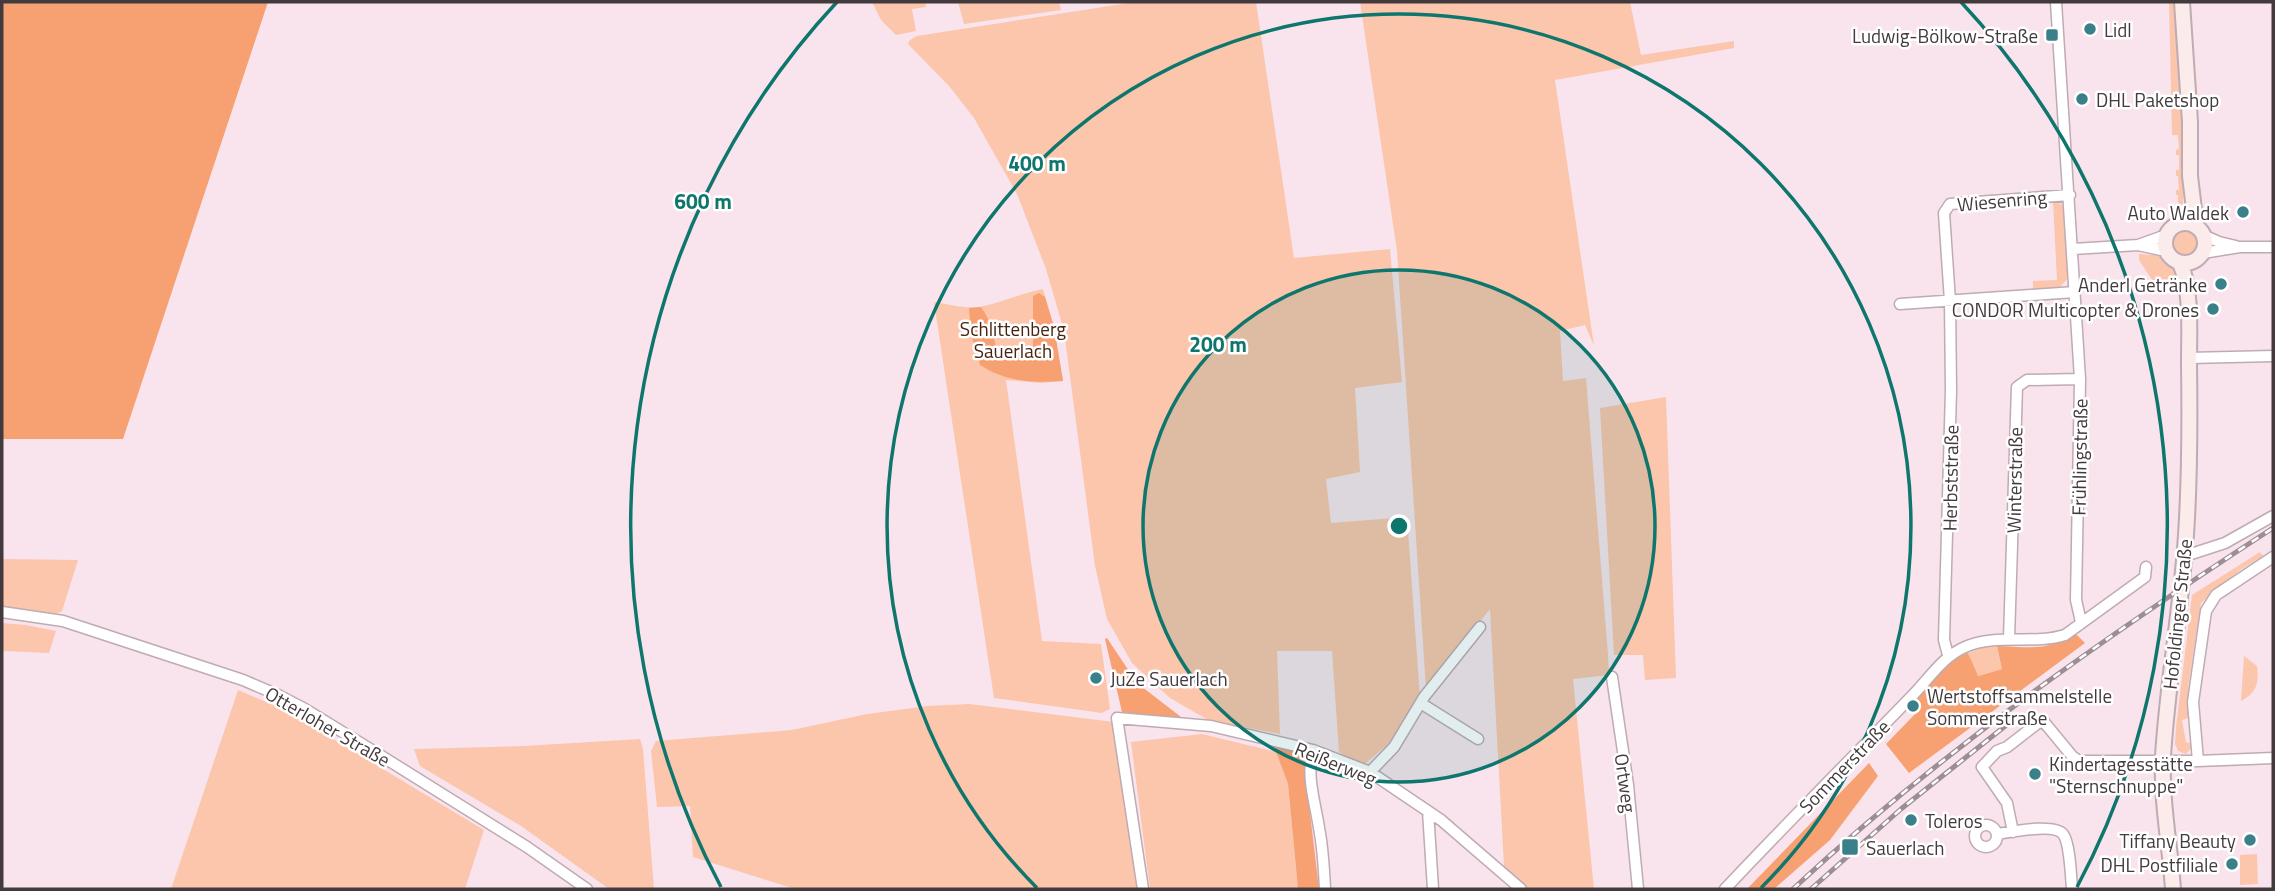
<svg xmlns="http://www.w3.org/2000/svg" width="2275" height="891" viewBox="0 0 2275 891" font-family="'Titillium Web',sans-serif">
<rect width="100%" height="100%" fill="#f9e4ed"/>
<path fill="#fbc6ab" d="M872,2H925L926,7L912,9L916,31L896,35L881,20Z
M958,2H1059L1061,10L964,24Z
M1135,2H1256L1294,258L1390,249L1402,382L1355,388L1360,472L1326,479L1331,523L1407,517L1420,698L1388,744L1365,764L1351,760L1339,752L1332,651H1277L1280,734L1208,720L1170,698L1132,663L1107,619L1095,566L1064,331L1046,269L1017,194L974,118L949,86L908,44L910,40L917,36Z
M1360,2H1630L1641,55L1734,41V48L1555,80L1594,346L1585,325L1560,331L1563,381L1586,378L1608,655L1609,675L1573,679L1594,889H1529L1504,866L1490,609L1426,689L1397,251Z
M2169,2H2178L2184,134L2183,205L2178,207V195H2176V190H2179L2178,176H2176V170H2179V155H2176V150L2179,149L2178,135H2172Z
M2053,202L2062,204L2064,208L2068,278L2059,288L2033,289V281L2057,280Z
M2170 243a15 15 0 1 1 30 0a15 15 0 1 1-30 0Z
M2157,252L2176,267L2183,295L2171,286H2156L2139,260V254L2155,255Z
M1043,289L1054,327L1063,381L1041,383L1006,380L1042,641L1101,644L1110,709L1102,713L994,698L934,302C948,304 964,309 979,307C998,304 1022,293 1043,289Z
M1666,397L1676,678L1645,680L1643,655H1614L1600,408Z
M2260,552L2263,556L2240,570L2201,603L2188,687L2190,693L2188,718L2182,720L2186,742L2192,744L2193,746L2186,754L2178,751L2175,744L2176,727L2192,595Z
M2,559L78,560L62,611L54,615L2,607Z
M2,623L26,625L56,631L49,653L2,651Z
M1997,646L2002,669L1977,676L1968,653L1983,647Z
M2244,656L2257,666C2259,684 2257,692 2241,701Z
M238,690L285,710L484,830L465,889H171Z
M969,704L1114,722L1137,889H795L693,857L690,806L657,807L651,751L656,741L792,730L867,714L928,706Z
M1202,734L1276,752L1288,784L1298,889H1150L1131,742Z
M640,739L643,749L654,889H609L521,826L420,766L414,749L524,746Z
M2257,854L2258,884L2240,885V855Z"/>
<path fill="#f7a072" d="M2,2H268L123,439H2Z
M1039,293L1045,297L1054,327L1063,381C1033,383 1006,382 980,365L971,334L969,308L981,307C993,323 993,338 999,356H1003L1010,347L1018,348L1029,353L1033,347V296Z
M2075,633L2085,643L1909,773L1886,744L1917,712L1918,706L1912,701L1948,661L1968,653L1978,676L2002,669L1997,646C2029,647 2047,652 2075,633Z
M1107,638L1137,683L1181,717L1183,721L1122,712L1105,639Z
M1276,745L1303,754L1319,889H1298L1288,784L1276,752Z
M1869,763L1878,776L1830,840L1774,889H1747Z"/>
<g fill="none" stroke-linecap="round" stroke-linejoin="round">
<defs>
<path id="street" d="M2056,2L2080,379L2076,600L2081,622
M2203,235L2219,242L2236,246
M2138,245L2166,235
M2073,249L2138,245L2166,251
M2203,253L2240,247H2273
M1900,304L2075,292
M2189,358L2273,356
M2185,556L2225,543L2273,516
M2,612L63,621L243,680L278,695L305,709L375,752L527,847L587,889
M2009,639L2017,387L2027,380L2080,379
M1948,655L1944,640L1951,390L1950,301L1944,213L1950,204L2070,195
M1612,677L1628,785L1638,889
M1422,704L1478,739
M1313,750C1306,777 1315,801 1319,828C1323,848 1324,868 1325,889
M2198,761L2193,702L2206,611L2216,595L2273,557
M1370,772L1394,747L1424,697L1480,627
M1428,811L1433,889
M1975 836a11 11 0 1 1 22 0a11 11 0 1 1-22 0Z
M2013,832L2007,803L1982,767L1997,751L2007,747L2038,723L2044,722L2072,756L2079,761H2198L2273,758
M1997,834C2010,832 2054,823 2063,834C2070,843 2071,877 2072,889
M1143,889L1117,718L1211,726L1313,750L1370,772L1441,820L1521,889
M1725,889C1786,824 1849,761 1911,697C1929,679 1942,657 1965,647C1997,633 2033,645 2065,635L2145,577L2146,567"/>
<path id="secondary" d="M2182,2L2190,122V176L2196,226
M2165 243a20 20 0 1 1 40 0a20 20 0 1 1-40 0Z
M2173,889C2170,845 2161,801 2163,756C2167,691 2178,626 2184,560C2190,495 2190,429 2189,363C2189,334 2192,289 2180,263"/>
</defs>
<use href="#street" stroke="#bfabb3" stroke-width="13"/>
<use href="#secondary" stroke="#bfabb3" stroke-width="18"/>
<use href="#street" stroke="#fff" stroke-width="10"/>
<use href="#secondary" stroke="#fcebeb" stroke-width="14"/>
<defs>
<path id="rail" d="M1793,889C1940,752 2105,637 2273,528
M1811,889L1901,809L2009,723"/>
</defs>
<use href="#rail" stroke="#9d8e95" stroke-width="5"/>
<use href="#rail" stroke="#fff" stroke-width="2.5" stroke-dasharray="8" stroke-linecap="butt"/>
</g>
<circle cx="1399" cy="526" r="256" fill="#0f766e" fill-opacity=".12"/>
<g fill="none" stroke="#0f766e" stroke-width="3.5">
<circle cx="1399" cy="526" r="256"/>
<path d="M1037 888A512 512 0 1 1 1761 888"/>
<path d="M721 887A768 768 0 0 1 837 2M1961 2A768 768 0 0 1 2077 887"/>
</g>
<g fill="#39808a" stroke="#fff" stroke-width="2.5">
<circle cx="2090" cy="29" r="7"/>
<rect x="2045" y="28" width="14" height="14" rx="3.5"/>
<circle cx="2082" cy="99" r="7"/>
<circle cx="2243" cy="212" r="7"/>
<circle cx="2221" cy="284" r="7"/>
<circle cx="2213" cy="309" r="7"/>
<circle cx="1096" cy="678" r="7"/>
<circle cx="1913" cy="706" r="7"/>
<circle cx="2035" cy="774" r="7"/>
<circle cx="1911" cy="820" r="7"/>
<circle cx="2250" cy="840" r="7"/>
<rect x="1841" y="838" width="18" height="18" rx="3.5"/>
<circle cx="2232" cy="864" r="7"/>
</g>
<g text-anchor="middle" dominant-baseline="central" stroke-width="5" stroke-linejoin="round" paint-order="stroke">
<g font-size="19" fill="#433a3e" stroke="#fff" text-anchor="start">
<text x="2104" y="29">Lidl</text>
<text x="2038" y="35" text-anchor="end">Ludwig-Bölkow-Straße</text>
<text x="2096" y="99">DHL Paketshop</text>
<text x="2229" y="212" text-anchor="end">Auto Waldek</text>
<text x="2207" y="284" text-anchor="end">Anderl Getränke</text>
<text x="2199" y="309" text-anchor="end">CONDOR Multicopter &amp; Drones</text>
<text x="1110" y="678">JuZe Sauerlach</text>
<text x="1927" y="695">Wertstoffsammelstelle<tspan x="1927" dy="22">Sommerstraße</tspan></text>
<text x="2049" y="763">Kindertagesstätte<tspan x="2049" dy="22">"Sternschnuppe"</tspan></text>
<text x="1925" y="820">Toleros</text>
<text x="2236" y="840" text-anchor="end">Tiffany Beauty</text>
<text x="1866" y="847">Sauerlach</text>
<text x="2218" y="864" text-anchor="end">DHL Postfiliale</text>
</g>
<g font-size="19" fill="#433a3e" stroke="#fff">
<text transform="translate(2002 200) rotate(-5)">Wiesenring</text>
<text transform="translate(2079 457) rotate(-89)">Frühlingstraße</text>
<text transform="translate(1950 478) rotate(-89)">Herbststraße</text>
<text transform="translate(2014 480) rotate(-89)">Winterstraße</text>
<text transform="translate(2177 614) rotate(-84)">Hofoldinger Straße</text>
<text transform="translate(328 726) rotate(30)">Otterloher Straße</text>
<text transform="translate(1336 763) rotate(22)">Reißerweg</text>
<text transform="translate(1844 766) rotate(-46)">Sommerstraße</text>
<text transform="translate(1626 783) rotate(82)">Ortweg</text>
</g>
<g font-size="19" fill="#472411" stroke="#fff">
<text x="1013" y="328">Schlittenberg<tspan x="1013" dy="22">Sauerlach</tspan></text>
</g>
</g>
<circle cx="1399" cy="526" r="10" fill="#0f766e" stroke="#fff" stroke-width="3.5"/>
<g font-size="21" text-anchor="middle" font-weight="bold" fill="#0f766e" stroke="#fff" stroke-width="5" stroke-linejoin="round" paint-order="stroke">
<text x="1037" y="171">400 m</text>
<text x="703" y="209">600 m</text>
<text x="1218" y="352">200 m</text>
</g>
<rect width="2275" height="891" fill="none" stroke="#433a3e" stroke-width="7"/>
</svg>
